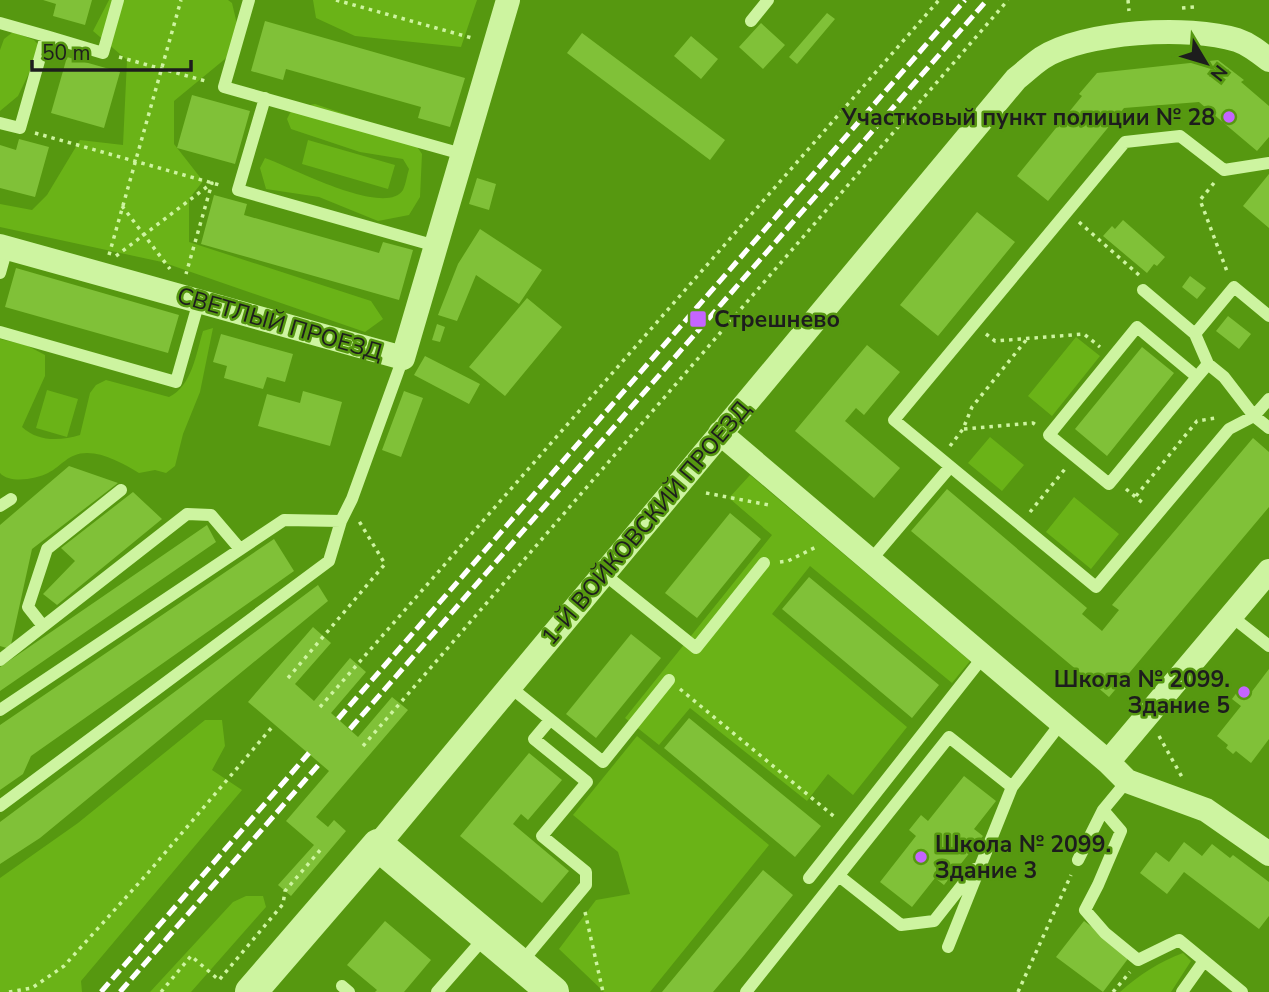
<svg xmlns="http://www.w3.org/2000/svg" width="1269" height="992" viewBox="0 0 1269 992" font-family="'Nunito Sans',sans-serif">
<rect width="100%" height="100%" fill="#569810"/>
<path fill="#6ab317" d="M109,0H228L232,3L242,45L174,101V144L203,181L189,199V242L371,301L383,319L365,332L162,262L0,227V204L32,210L47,195L80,140L123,145L127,60L93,31Z
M313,0H477L461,47L355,36L316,18Z
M13,32L34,40L41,48L18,96L0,111V50L4,39Z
M315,104L410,136L422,154L420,197L409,215L378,221L319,197L266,189L260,168L265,158C289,166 385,218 403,190C406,184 407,175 409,169L403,159L360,152L291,129L287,119L292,109Z
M308,140L395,165L388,189L302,164Z
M213,328L200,392L183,434L175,466L166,473L155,470L139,473C124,464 105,453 87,453C68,453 62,466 48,473C36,479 10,484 0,473V339L26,345L45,355V376L22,427C38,442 60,441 80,435L90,393L96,385L106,380L169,397C192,386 196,354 203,331Z
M1076,337L1100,356L1052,416L1028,396Z
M47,390L78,399L67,437L36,428Z
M990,437L1024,465L1002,491L968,463Z
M750,475L970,661L952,683L810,566L772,614L907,727L853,795L828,774L807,801L690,708L659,745L625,718L772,535L729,498Z
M1074,497L1119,534L1091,569L1046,532Z
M205,720H222L225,746L212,770L242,790L81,981L82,992H0V878L78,823Z
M637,736L769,845L650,992H604L559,949L596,900L630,894L618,852L573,815Z
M246,896H263L266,907L191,992H150L233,902Z
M1183,953L1191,961L1171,992H1120C1139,975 1159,962 1183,953Z"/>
<path fill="#80c138" d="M43,0H92L85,25L53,16L56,4Z
M827,13L835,19L797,64L789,57Z
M265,21L465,78L450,127L418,118L421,107L286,69L283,80L251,71Z
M761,23L785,45L763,69L739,47Z
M582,33L725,140L710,160L567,53Z
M691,36L718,59L701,79L674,56Z
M67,57L120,72L104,128L51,113Z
M1218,60L1244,80L1241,82L1269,106V137L1257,151L1199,102L1124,108L1048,201L1017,176L1082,96L1079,94L1097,73Z
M192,95L250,111L235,164L177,148Z
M19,139L49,147L35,197L0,188V145L16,150Z
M1269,174V228L1243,206Z
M477,178L496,184L489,210L469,204Z
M214,195L247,204L244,215L372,251L379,253L383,242L413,250L399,300L201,244Z
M977,212L1015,242L938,336L900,305Z
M1123,220L1165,257L1157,266L1154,264L1147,273L1103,236L1112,226L1115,229Z
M480,229L542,270L519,304L476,275L457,321L438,315L458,264Z
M16,268L179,315L168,353L5,307Z
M1190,276L1206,288L1197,299L1182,287Z
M527,298L562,327L505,396L469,367Z
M1228,316L1251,334L1239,349L1216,331Z
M437,324L445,327L440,342L432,340Z
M221,334L293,354L285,382L267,377L263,389L224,378L227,366L213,362Z
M867,345L900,372L864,415L856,408L845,421L900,468L874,498L795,431Z
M1142,347L1174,373L1107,456L1075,429Z
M425,356L480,384L469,404L414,375Z
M303,391L342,402L330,446L258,426L267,394L300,403Z
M404,391L423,398L401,457L382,450Z
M1253,438L1269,452V507L1109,697L911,531L947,489L1087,608L1082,614L1102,631L1119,610L1112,605Z
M69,466L118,483L32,549L10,649L0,646V525Z
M133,492L162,519L57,605L43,594L75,561L61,548Z
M730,513L761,539L697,618L665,593Z
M207,525L216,542L0,691V667Z
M274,539L294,571L31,756L23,774L0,790V725Z
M809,577L939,685L912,718L782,609Z
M318,585L328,601L40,838L0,864V822Z
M313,627L331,643L295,684L314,701L350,658L366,672L331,713L358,737L392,697L408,710L316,817L328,827L334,820L346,831L291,896L278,885L314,845L286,821L329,771L248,702Z
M631,634L661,658L596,738L566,714Z
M1269,669V739L1251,763L1236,751L1233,754L1226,748L1228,745L1217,736L1241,706L1232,699L1238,691L1247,698Z
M689,718L821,826L795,857L664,748Z
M529,753L562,780L528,820L521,814L513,824L569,871L542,903L460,836Z
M964,776L996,801L974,829L983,836L944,885L935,878L912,907L880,882L916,836L909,830L921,815L928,821Z
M1184,842L1202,856L1212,844L1230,858L1233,855L1269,882V916L1259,929L1184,872L1167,894L1140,873L1156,852L1169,862Z
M763,870L793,895L741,959L713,992H662Z
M385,921L431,960L404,992H375L377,990L347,965Z
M1084,921L1130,956L1103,992L1056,957Z"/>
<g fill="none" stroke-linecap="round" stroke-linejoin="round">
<path stroke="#cdf4a0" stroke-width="3.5" stroke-dasharray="3.5 5" stroke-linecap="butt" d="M336,0L472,38
M1128,0L1129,11
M1182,8L1194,7V12
M119,57L209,82
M35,133L223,186
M1214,183L1200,200L1228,274
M122,206L170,269
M1079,222L1139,275
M109,255L181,0
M116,256L212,183L186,274
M986,334L995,341L1084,334L1100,347
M964,429L1033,423L1036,425
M950,446L963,429L972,407L1027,339
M1126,489L1144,504
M706,493L769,505
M1136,496L1197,421L1216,418
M1030,512L1065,469
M780,562L788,561L818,546
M288,678L385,564L359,521
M680,689L836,818
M320,707L939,0
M1159,736L1182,777
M363,746L1008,0
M585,912L603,992
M9,992L32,988L64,966L147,874L273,726
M161,992L191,956L219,980L283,904L285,891L322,848
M1018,992L1071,875
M1113,992L1130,972"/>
<path stroke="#cdf4a0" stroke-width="12" d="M249,0L224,87L462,154
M751,21L768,0
M0,23L46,36
M265,98L238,190L436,246
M0,123L20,128L46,36L103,53L118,0
M1269,163L1224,170L1180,136L1125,142L894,420L1096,587L1229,429L1254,416L1269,399
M0,273L7,248
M1143,290L1195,334L1208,364L1224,377L1254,416L1269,428
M0,332L176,382L199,301
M1195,334L1234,287L1269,316
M1197,377L1137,327L1049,435L1109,484L1114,478L1197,377L1208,364
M0,506L11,499
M870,561L950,467
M604,574L696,648L764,563
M1231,616L1269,646
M43,626L28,607L47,549L121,490
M0,660L187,514L211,515L240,549
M510,687L603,762L669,680
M0,710L284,520L341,521L352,499L403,358
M1012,787L1061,723
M0,806L329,561L341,521
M1103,810L1121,831L1098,885L1085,910L1105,933L1138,960L1179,940L1242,992
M1078,860L1103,810L1127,781
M839,876L901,925L934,921L975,869
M809,878L983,657
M520,964L586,885V872L542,836L587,782L534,739L550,720
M342,986L349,992
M437,992L485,937
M746,992L949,737L1012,787L948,947
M1182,992L1204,961"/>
<path stroke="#cdf4a0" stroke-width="24" d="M0,246L403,358L508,0
M720,433L1108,762L1127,781L1206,810L1269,854
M1108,762L1269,571
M378,845L1016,79C1025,72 1033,64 1042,58C1084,31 1189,25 1237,40C1249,44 1259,52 1269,60"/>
<path stroke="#cdf4a0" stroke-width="32" d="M251,992L378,845L553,992"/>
<path stroke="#fff" stroke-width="5" stroke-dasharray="12 5" stroke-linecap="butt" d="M338,719L965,0
M350,729L987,0
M101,992L309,753
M120,992L320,763"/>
</g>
<g fill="#c564ff" stroke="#569810" stroke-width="2.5">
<circle cx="1229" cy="117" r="7"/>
<rect x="689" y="310" width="18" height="18" rx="3.5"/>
<circle cx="1244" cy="692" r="7"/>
<circle cx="921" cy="857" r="7"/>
</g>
<g text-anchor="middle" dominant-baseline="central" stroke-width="5" stroke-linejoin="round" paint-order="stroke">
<g font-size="23" font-weight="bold" fill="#1d1d1d" stroke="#569810" text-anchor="end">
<text x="1215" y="117">Участковый пункт полиции № 28</text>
<text x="714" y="319" text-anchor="start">Стрешнево</text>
<text x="1230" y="679">Школа № 2099.<tspan x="1230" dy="26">Здание 5</tspan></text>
<text x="935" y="844" text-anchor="start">Школа № 2099.<tspan x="935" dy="26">Здание 3</tspan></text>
</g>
<g font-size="23" fill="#1d1d1d" stroke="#569810">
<text transform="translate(280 324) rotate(16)">СВЕТЛЫЙ ПРОЕЗД</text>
<text transform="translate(646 523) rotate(-50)">1-Й ВОЙКОВСКИЙ ПРОЕЗД</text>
</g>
</g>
<g transform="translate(1206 63) rotate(128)" stroke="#569810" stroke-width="5" paint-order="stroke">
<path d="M0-5L12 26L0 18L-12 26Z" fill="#1d1d1d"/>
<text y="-10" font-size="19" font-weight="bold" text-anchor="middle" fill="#1d1d1d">N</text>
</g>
<path d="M32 60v10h159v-10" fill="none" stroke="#1d1d1d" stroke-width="3.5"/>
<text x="42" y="60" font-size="21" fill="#1d1d1d" stroke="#569810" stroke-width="5" paint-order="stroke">50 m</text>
</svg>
